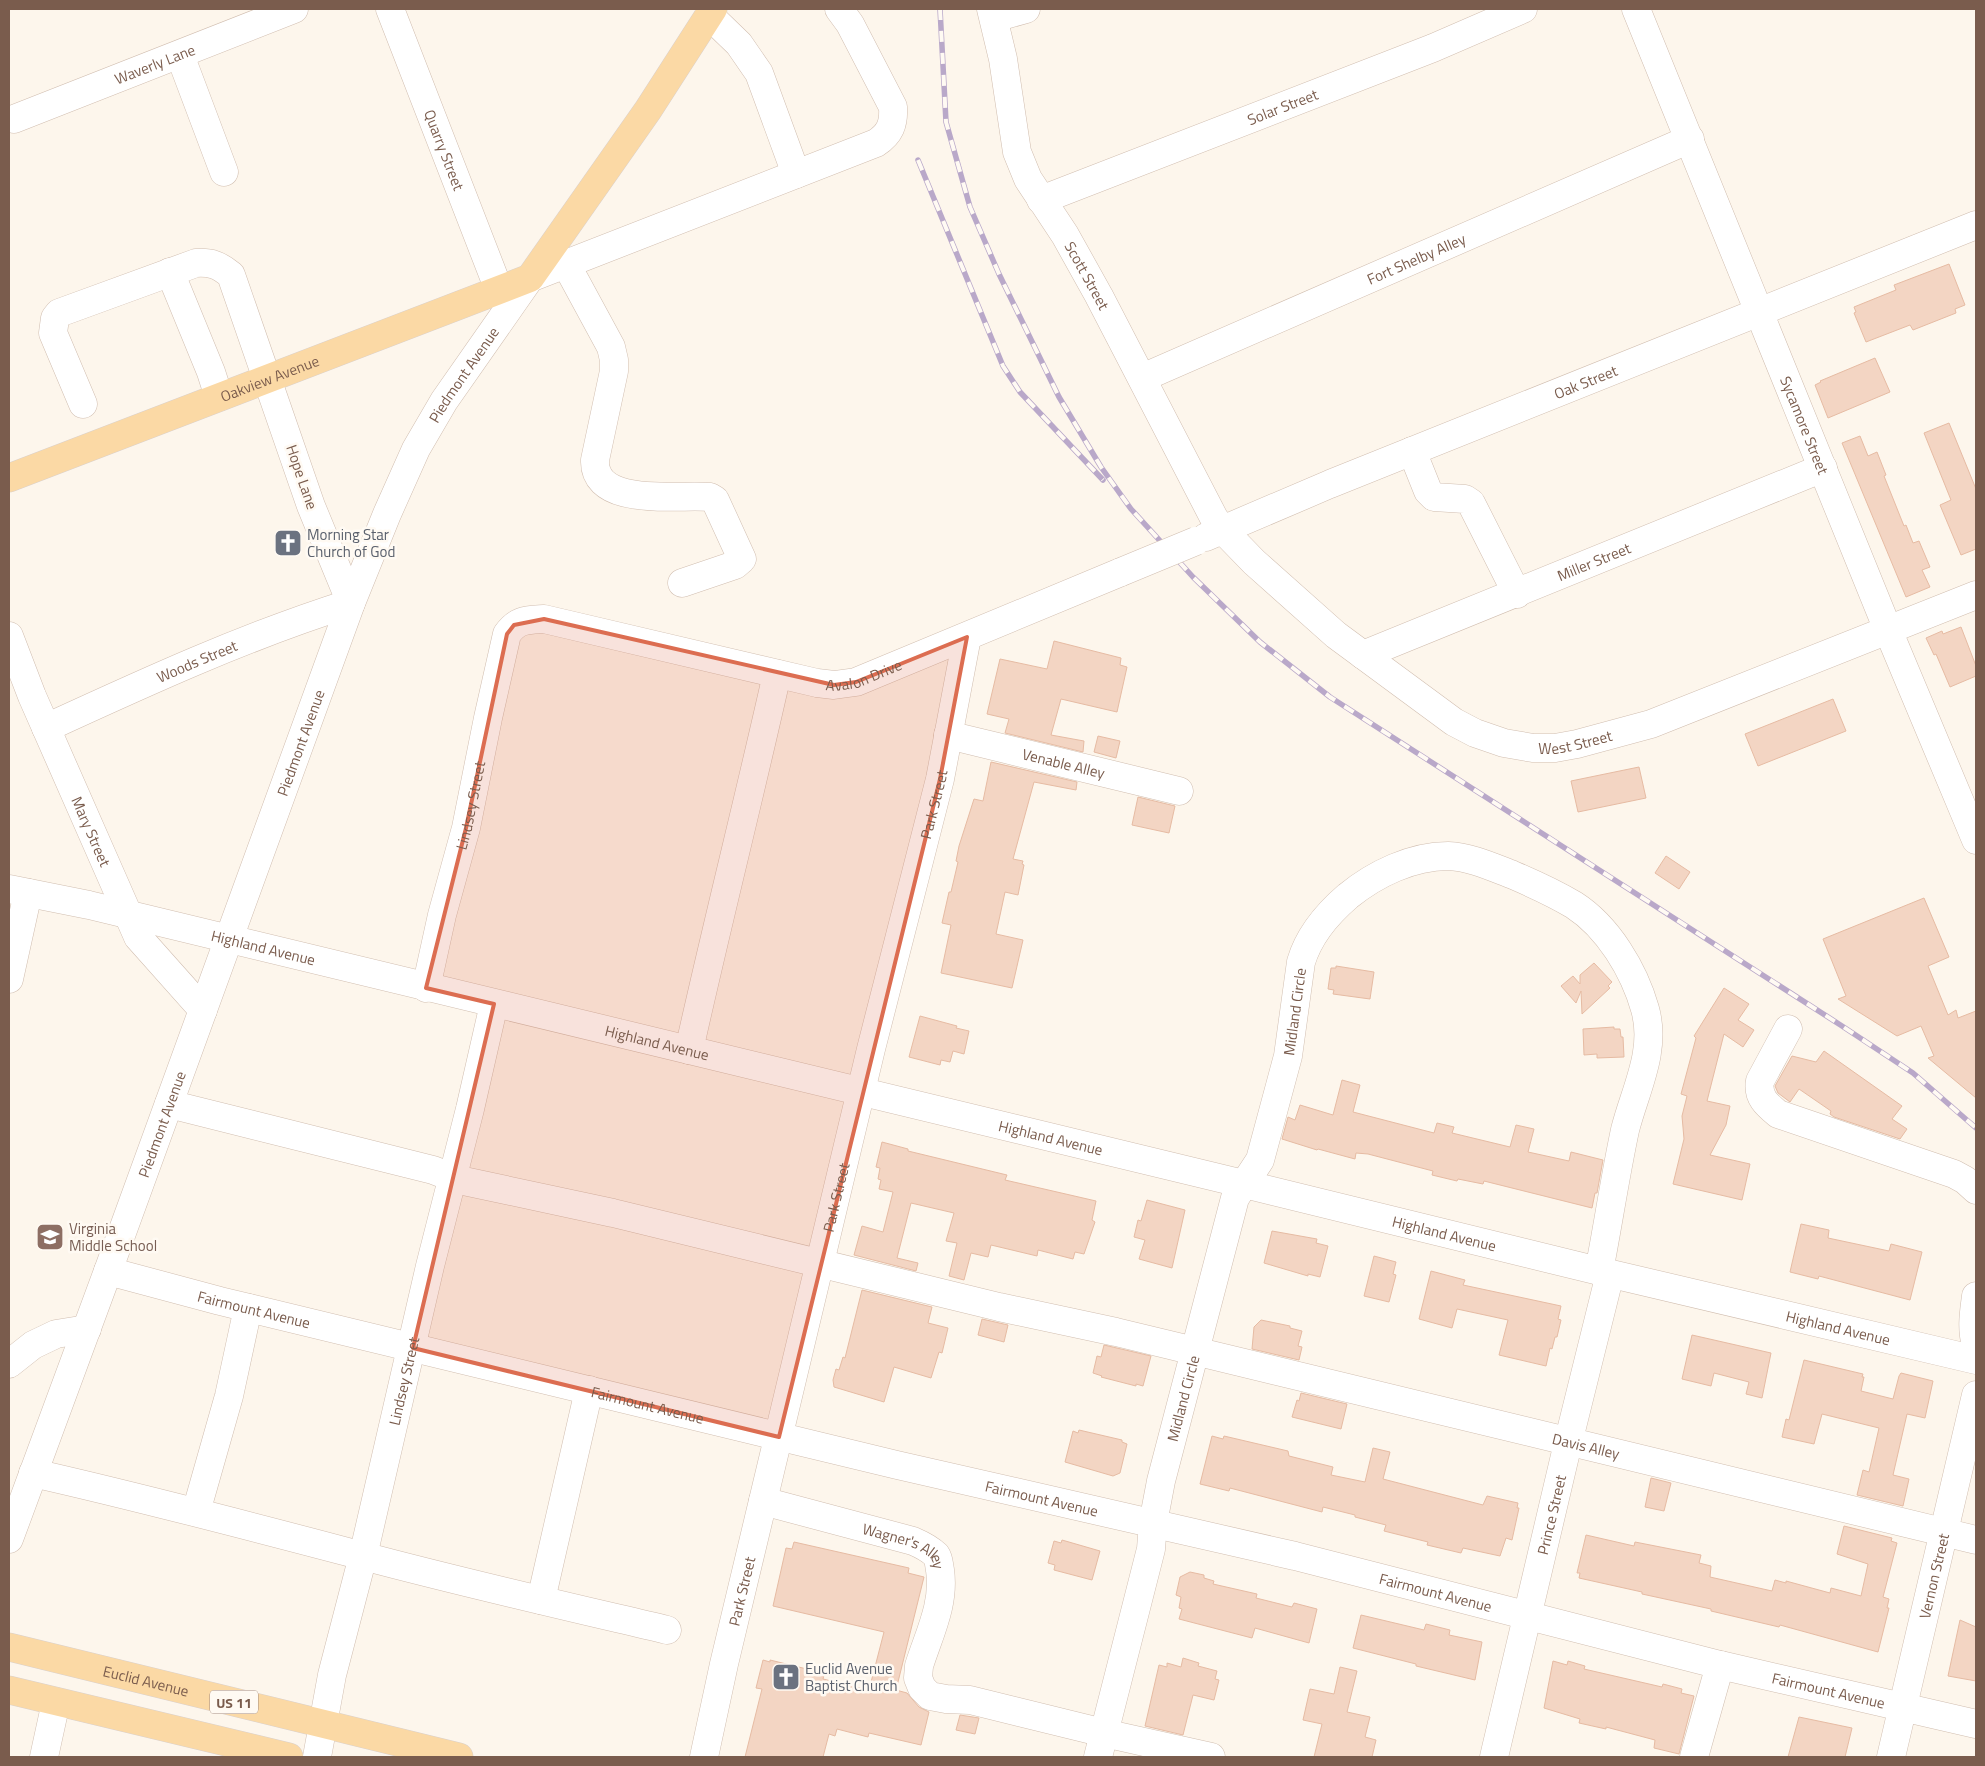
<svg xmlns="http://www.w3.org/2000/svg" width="1985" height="1766" viewBox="0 0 1985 1766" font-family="'Titillium Web',sans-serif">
<rect width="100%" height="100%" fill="#fdf6ec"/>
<path fill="#f3d5c3" stroke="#e6bba3" d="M1949,264L1965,305L1955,309L1956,313L1913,330L1910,325L1866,342L1854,313L1856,312L1854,307L1896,290L1894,285Z
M1875,358L1890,392L1828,418L1815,385L1821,382L1820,381Z
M1949,423L1976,489V549L1961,555L1940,505L1951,500L1924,433Z
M1860,436L1868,456L1877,452L1886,475L1884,476L1904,526L1906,525L1913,543L1919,541L1930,567L1922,570L1930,587L1906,597L1842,443Z
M1961,627L1976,666V676L1950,687L1936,654L1934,655L1926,638L1942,631L1943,634Z
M1054,641L1121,658L1120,665L1127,667L1117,712L1061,699L1051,735L1084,741L1083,752L1005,733L1009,719L987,714L1000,659L1047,669Z
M1833,699L1846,731L1758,766L1745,734Z
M1098,736L1120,741L1116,758L1094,752Z
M991,762L1077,782L1076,790L1034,782L1013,859L1023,861L1022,864L1024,865L1018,895L1005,892L996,934L1023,940L1012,988L941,973L951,925L942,923L949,892H951L958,862L956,861L959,846L974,799L983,801Z
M1639,767L1646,798L1578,812L1571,781Z
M1138,797L1175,806L1169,833L1132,825Z
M1666,856L1690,872L1679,889L1655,873Z
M1924,898L1949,957L1928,966L1948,1015L1956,1010L1958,1018L1976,1011V1098L1928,1058L1934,1056L1921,1026L1897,1036L1838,999L1846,996L1823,939Z
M1594,963L1612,982L1608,986L1610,988L1582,1014L1581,991L1576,1003L1561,986L1573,976L1580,984V975Z
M1336,966L1374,972L1370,999L1333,994L1334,990L1328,989L1331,968H1336Z
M1724,988L1749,1004L1738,1020L1754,1030L1743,1047L1724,1034L1707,1101L1730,1106L1726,1125L1710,1155L1750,1164L1742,1200L1673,1184L1684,1139L1682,1116L1687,1096L1681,1094L1696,1038L1694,1036Z
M920,1016L957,1026L956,1028L969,1031L964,1054L953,1051L950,1062L941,1060L940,1065L909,1057Z
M1614,1027V1029H1620L1621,1037H1623L1624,1057L1597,1058V1054L1584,1055L1583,1029Z
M1824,1051L1902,1106L1892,1119L1907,1129L1900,1139L1834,1117L1830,1114L1831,1111L1799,1089L1790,1102L1778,1093L1775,1086L1792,1056L1816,1062Z
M1342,1080L1360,1085L1353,1112L1434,1133L1437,1123L1454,1127L1452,1133L1510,1147L1516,1125L1534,1129L1528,1152L1569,1161L1571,1152L1603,1160L1597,1193H1595L1592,1208L1484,1181L1483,1184L1458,1179L1457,1181L1432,1175L1433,1171L1368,1154L1356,1153L1355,1159L1318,1149L1317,1150L1282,1139L1288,1117L1295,1120L1300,1105L1333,1115Z
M882,1142L908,1149V1151L1007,1175L1005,1180L1096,1201L1092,1220L1095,1222L1084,1254L1075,1252L1073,1259L1038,1250L1037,1256L991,1245L988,1257L971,1253L964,1280L949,1276L957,1243L946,1241L954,1213L911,1203L897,1258L918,1263L916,1271L854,1255L862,1226L883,1232L893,1192L879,1189L881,1180L878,1179L880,1168L876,1167Z
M1147,1200L1185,1210L1172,1268L1139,1259L1145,1240L1134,1237L1138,1220L1141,1221Z
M1801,1224L1829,1230L1828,1238L1889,1251L1891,1244L1922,1252L1910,1300L1819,1276L1818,1279L1790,1272Z
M1272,1231L1317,1239L1316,1243L1328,1246L1320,1277L1308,1274V1276L1264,1263Z
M1374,1256L1396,1262L1393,1274L1396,1275L1389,1302L1364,1296Z
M1431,1271L1465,1280L1463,1285L1561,1306L1558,1319L1561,1320L1557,1337H1555L1552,1349L1550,1348L1546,1366L1499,1355L1508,1320L1457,1309L1452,1328L1419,1319Z
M862,1290L932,1307L928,1323L948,1328L942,1353L939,1352L931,1378L894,1367L884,1402L834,1387L833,1380L836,1369L839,1370L843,1357L845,1358Z
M982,1319L1008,1325L1004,1342L978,1335Z
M1261,1320L1290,1326V1328L1302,1331L1298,1346L1302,1347L1299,1360L1252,1349L1254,1327Z
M1692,1335L1771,1353L1762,1398L1746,1394L1749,1382L1714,1373L1711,1386L1682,1379Z
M1104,1345L1151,1356L1143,1386L1136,1384V1386L1101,1377L1102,1376L1093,1373L1097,1356L1101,1357Z
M1804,1360L1863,1374L1862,1377H1864L1861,1391L1893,1399L1899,1376L1901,1373L1933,1381L1925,1418L1907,1414L1893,1475L1909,1479L1903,1506L1857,1495L1863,1470L1869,1472L1879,1428L1822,1414L1814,1444L1782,1437L1786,1419L1789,1420Z
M1301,1393L1347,1404L1341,1429L1292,1417L1297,1400L1299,1401Z
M1079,1430L1122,1440V1442L1127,1444L1120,1473L1113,1476L1065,1462L1073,1431L1078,1433Z
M1212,1436L1223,1439L1224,1436L1288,1451L1289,1456L1333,1467L1331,1475L1365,1482L1373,1448L1390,1452L1383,1479L1483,1505L1487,1496L1518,1503L1517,1508H1519L1512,1540L1506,1538L1500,1556L1463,1548L1461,1553L1427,1545L1428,1542L1384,1531L1386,1525L1355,1517V1515L1323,1507L1322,1512L1230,1488L1229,1491L1200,1484Z
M1651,1478L1671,1483L1664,1511L1645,1507Z
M1844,1526L1892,1538L1891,1541L1897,1543L1883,1597L1889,1599L1887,1608H1889L1878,1652L1780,1625L1779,1627L1711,1611V1609L1642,1594V1592L1579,1578L1580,1573H1577L1586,1535L1634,1546L1635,1542L1701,1555L1699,1563L1711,1566L1710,1577L1772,1591L1775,1580L1786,1583V1581L1830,1593L1831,1588L1861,1596L1868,1564L1837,1554Z
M1062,1540L1100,1551L1092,1580L1054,1570L1055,1565L1048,1563L1054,1541L1061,1543Z
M794,1542L909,1568L908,1573L924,1577L896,1690L907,1693L919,1707L929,1712L921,1745L869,1733L868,1737L837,1729L835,1736L829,1734L823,1757H745L762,1689L756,1688L763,1660L770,1662V1660L815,1671V1673L824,1675L823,1679L869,1690L884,1632L773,1606L786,1548L792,1549Z
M1190,1572L1204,1575V1578L1214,1581L1213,1584L1257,1594L1256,1598L1292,1607L1294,1603L1317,1609L1309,1643L1255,1628L1252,1638L1179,1619L1182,1609L1179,1608L1181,1597L1176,1595L1180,1577Z
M1361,1615L1424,1630L1426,1624L1450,1630L1449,1635L1482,1642L1475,1680L1416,1666V1664L1353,1648Z
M1960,1620L1976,1627V1681L1948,1676Z
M1183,1658L1199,1663L1198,1666L1217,1671L1215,1679L1219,1680L1214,1700L1193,1695L1183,1735L1145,1726L1159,1665L1167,1667V1663L1181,1667Z
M1553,1661L1567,1665L1568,1661L1585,1666L1584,1669L1662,1687L1663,1684L1682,1689L1681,1693L1694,1696L1679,1754L1654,1748L1655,1740L1606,1727V1729L1579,1723L1580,1719L1544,1708Z
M1340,1667L1357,1671L1347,1712L1370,1717L1365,1737L1376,1740L1372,1757H1314L1322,1724L1303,1720L1310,1689L1334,1694Z
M960,1715L979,1718L975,1734L956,1730Z
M1799,1717L1852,1728L1845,1757H1788Z"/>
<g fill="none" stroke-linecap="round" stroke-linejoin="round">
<defs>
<g id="minor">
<path id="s1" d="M390,9L499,290"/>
<path id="s2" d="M991,9L1003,59L1017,152L1028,179L1065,235L1099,296L1214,518L1222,529L1254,562L1336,635L1454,722L1475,733L1504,743L1533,748H1555L1577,744L1651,724L1976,595"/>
<path id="s3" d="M1636,9L1888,630L1976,840"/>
<path d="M709,15L739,44L759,73L796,174"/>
<path d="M994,18L1026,9"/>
<path d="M180,55L224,172"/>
<path id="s4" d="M14,119L294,9"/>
<path id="s5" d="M1041,200L1433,48L1523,9"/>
<path d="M566,264L611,347L614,360V371L595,460C593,508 679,494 710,497L715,500L742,559L735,565L682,583"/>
<path d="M170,272L211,372L219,397"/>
<path id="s6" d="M1142,378L1690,139"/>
<path d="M1412,451L1428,491L1434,497L1465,499L1471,503L1517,594"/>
<path id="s7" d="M1206,537L1330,484L1976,225"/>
<path id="s8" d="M9,636L32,696L138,937L203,1010"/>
<path id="s9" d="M1363,655L1823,468"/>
<path id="s10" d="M46,728C146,682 246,636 351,603L311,506L231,275C219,265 211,262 196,263L59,313L55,318L53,333L83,404"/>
<path id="s11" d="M948,735L1179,791"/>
<path id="s12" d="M9,889L89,905L1244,1184L1599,1271L1976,1360"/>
<path d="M9,979L28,893"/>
<path id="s13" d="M426,988L442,915L466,828L488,718L507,634C518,619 527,620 544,619L817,683L834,685L856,682L1121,572"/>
<path d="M1788,1029L1760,1081C1757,1097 1767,1105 1778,1114L1954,1174L1965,1180L1976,1190"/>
<path d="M689,1050C717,924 749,799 777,674"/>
<path id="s14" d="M169,1104L433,1170L459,1180L613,1213L999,1307L1116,1332L1976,1540"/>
<path id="s15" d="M108,1271L220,1301L897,1465L1295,1556L1720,1665L1976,1724"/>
<path d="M1976,1296C1974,1312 1971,1328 1976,1345"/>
<path d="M9,1364L33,1345L56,1334L87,1329"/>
<path d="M33,1473C144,1498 253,1527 363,1556C464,1583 565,1606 667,1630"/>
<path id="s16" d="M763,1501L913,1541C920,1544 930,1549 936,1555C939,1559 939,1565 940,1570C945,1604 929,1634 919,1666L918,1678L922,1688L930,1696L946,1699L970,1700L1104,1733L1211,1757"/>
<path d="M196,1512L229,1396L248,1308"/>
<path id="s17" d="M9,1539L108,1271L351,603L387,514L416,449L444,401L530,278L876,143C890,134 894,124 893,107L850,24L839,9"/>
<path d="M541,1600L589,1390"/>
<path d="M44,1757L56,1702"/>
<path id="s18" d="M317,1757L332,1675L363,1556L430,1266L470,1109L494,1004"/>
<path id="s19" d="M704,1757L724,1664L871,1049L940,779L967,637"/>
<path id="s20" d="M1098,1757L1151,1549L1153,1523L1161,1481L1235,1198L1260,1160L1288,1056L1301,962C1309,935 1327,914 1348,896C1375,874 1412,856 1448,856C1471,857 1492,867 1513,875C1534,884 1554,893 1574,905C1608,927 1634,970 1645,1009C1657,1051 1635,1090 1625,1130C1615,1177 1608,1225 1599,1271"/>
<path id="s21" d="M1494,1757L1568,1443L1610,1274"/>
<path d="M1694,1757L1720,1665"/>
<path id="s22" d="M1891,1757L1976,1395"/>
</g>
<g id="major">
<path id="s23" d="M9,478L530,278L648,110L713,9"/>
<path id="s24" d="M9,1647L459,1757"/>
<path d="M9,1690L289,1757"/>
</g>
</defs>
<use href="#minor" stroke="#d1beb0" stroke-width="29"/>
<use href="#major" stroke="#dad1cd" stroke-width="29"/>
<use href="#minor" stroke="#fff" stroke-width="28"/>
<use href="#major" stroke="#fbd9a5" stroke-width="28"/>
<defs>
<path id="rail" d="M940,9L946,122L970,207L999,274L1059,397L1101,467L1131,509L1193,577L1260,642L1330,697L1842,1026L1913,1073L1976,1128
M918,160L1003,366L1020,392L1103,480"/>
</defs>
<use href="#rail" stroke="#b9a8c9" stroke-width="5.5"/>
<use href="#rail" stroke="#fffaf3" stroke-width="4" stroke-dasharray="11" stroke-linecap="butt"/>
<defs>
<path id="minor-bridge" d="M1121,572L1196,541"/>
</defs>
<use href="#minor-bridge" stroke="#d1beb0" stroke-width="29" stroke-linecap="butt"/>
<use href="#minor-bridge" stroke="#fff" stroke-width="28"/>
</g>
<path fill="#dc6d51" fill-opacity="0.2" stroke="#dc6d51" stroke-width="4" stroke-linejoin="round" d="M544,619L834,685L856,682L967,637L940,779L779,1437L413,1348L494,1004L426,988L466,828L507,634L514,625Z"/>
<defs>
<symbol id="church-square" viewBox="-11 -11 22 22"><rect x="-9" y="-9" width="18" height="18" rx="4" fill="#6b7280" stroke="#fffaf3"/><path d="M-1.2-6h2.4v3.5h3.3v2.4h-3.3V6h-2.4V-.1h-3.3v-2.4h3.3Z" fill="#fff"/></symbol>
<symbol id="school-square" viewBox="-11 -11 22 22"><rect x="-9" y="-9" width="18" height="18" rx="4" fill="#8d6e63" stroke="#fffaf3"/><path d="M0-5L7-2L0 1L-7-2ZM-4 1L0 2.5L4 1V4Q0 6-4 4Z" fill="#fff"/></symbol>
</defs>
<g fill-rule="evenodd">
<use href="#church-square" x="272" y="527" width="32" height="32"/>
<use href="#school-square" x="34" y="1221" width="32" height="32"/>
<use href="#church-square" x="770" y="1661" width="32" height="32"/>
</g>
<g text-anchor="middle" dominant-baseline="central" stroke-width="5" stroke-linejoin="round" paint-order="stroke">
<rect fill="#fffaf3" stroke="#a28b7f" stroke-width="1" x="210" y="1690.5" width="48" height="23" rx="4"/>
<g font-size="14" font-weight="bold" fill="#7a5c4d">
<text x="234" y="1702">US 11</text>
</g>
<g font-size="15" fill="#7a5c4d" stroke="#fffaf3">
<text stroke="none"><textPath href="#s4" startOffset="151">Waverly Lane</textPath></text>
<text stroke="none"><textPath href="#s5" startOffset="259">Solar Street</textPath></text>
<text stroke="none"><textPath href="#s1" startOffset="151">Quarry Street</textPath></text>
<text stroke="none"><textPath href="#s6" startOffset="299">Fort Shelby Alley</textPath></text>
<text stroke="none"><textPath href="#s2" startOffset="288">Scott Street</textPath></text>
<text stroke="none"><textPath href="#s17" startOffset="1252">Piedmont Avenue</textPath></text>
<text stroke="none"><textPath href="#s23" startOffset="279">Oakview Avenue</textPath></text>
<text stroke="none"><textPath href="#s7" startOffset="410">Oak Street</textPath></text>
<text stroke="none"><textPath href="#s3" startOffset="449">Sycamore Street</textPath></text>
<text transform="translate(302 477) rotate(71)">Hope Lane</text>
<text stroke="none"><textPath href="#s9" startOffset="249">Miller Street</textPath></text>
<text stroke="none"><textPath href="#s10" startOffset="165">Woods Street</textPath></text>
<text stroke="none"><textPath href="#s13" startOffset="734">Avalon Drive</textPath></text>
<text stroke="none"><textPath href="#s2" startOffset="1004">West Street</textPath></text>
<text stroke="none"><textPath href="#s17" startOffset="848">Piedmont Avenue</textPath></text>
<text stroke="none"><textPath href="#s11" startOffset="119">Venable Alley</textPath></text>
<text stroke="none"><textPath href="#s19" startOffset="980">Park Street</textPath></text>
<text stroke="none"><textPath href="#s13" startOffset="188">Lindsey Street</textPath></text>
<text stroke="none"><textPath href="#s8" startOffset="212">Mary Street</textPath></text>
<text stroke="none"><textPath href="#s12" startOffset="261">Highland Avenue</textPath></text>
<text stroke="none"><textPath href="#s20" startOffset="774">Midland Circle</textPath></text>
<text stroke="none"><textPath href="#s12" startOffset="666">Highland Avenue</textPath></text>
<text stroke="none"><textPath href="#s17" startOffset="442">Piedmont Avenue</textPath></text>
<text stroke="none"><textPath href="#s12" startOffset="1071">Highland Avenue</textPath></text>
<text stroke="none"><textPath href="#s19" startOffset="575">Park Street</textPath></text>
<text stroke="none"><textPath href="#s12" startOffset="1476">Highland Avenue</textPath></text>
<text stroke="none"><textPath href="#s15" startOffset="151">Fairmount Avenue</textPath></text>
<text stroke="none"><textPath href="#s12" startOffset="1881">Highland Avenue</textPath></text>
<text stroke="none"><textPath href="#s18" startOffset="386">Lindsey Street</textPath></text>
<text stroke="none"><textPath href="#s20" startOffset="369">Midland Circle</textPath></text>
<text stroke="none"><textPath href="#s15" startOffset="556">Fairmount Avenue</textPath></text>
<text stroke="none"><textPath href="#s14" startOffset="1458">Davis Alley</textPath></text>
<text stroke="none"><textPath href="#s15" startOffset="961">Fairmount Avenue</textPath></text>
<text stroke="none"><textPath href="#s21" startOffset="249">Prince Street</textPath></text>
<text stroke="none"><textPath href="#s16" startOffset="150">Wagner's Alley</textPath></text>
<text stroke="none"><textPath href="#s22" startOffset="186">Vernon Street</textPath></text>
<text stroke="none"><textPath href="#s19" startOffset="170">Park Street</textPath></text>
<text stroke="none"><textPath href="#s15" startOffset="1366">Fairmount Avenue</textPath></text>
<text stroke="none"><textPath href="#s24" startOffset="141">Euclid Avenue</textPath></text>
<text stroke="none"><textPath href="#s15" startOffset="1771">Fairmount Avenue</textPath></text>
</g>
<g font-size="15" fill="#5b616d" stroke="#fffaf3" text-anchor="start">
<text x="307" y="534">Morning Star<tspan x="307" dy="17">Church of God</tspan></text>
<text x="805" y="1668">Euclid Avenue<tspan x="805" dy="17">Baptist Church</tspan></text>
</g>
<g font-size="15" fill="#785e54" stroke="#fffaf3" text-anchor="start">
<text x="69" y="1228">Virginia<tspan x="69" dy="17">Middle School</tspan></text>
</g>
</g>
<rect width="1985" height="1766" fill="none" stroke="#7a5c4d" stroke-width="20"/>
</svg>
